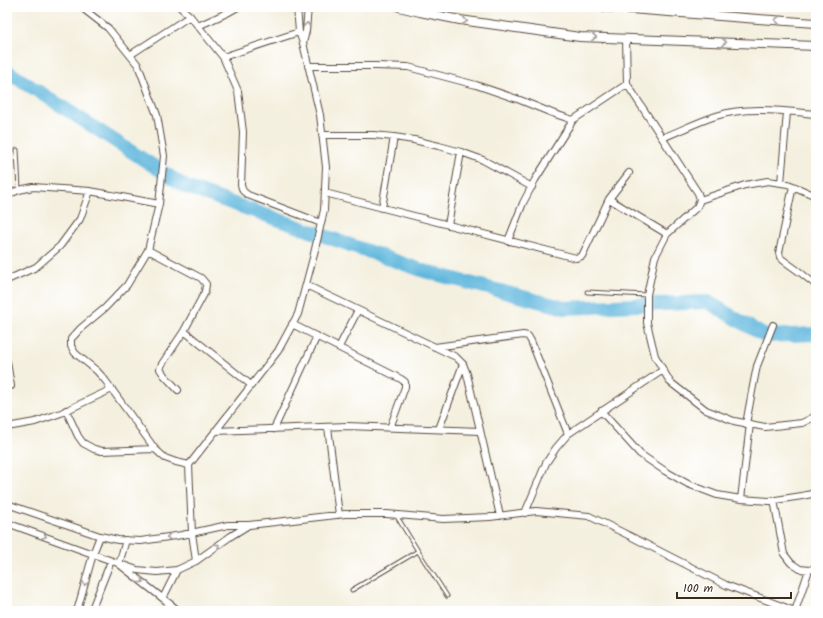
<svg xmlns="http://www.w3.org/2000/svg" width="823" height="618" viewBox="0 0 823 618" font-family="Kalam,sans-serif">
<rect width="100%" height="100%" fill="#fff"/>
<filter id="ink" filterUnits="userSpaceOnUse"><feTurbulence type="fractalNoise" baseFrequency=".025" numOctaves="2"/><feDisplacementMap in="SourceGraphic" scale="8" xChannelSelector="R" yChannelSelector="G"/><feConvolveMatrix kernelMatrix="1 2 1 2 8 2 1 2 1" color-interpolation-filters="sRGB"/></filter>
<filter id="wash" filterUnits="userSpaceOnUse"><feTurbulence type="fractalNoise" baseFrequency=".012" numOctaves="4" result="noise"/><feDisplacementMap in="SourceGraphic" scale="16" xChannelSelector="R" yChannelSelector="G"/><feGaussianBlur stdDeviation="0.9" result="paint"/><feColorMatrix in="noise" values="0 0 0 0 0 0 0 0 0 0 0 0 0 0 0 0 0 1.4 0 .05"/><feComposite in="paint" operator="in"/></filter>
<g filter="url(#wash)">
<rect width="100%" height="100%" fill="#f4f0df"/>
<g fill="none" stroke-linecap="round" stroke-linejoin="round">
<path stroke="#60b7dd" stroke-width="14" d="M7,71L186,187L424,271L565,308L708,302L765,336L816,334"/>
</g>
</g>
<g filter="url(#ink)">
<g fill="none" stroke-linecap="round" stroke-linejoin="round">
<defs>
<path id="service" d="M17,150L19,190
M587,292L647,295
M396,515L418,551L447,596
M352,590L418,551"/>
<path id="minor" d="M81,7L108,28L138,65L157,115L164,156L159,204L148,250L127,285L105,308L81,328L71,339V346L75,353L97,371L105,380L155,449L165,458L176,462L189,465
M180,7L190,16L223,57L238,91L243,132L241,185L243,191L248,195L321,223
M198,26L229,12L238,7
M626,38L627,84L698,193L700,200L697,207L667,234L655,257L647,295V323L655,356L670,382L706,410L734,421L765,427L802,423L816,416
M303,43L306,31L308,7
M130,55L190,16
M223,57L299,32
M308,66H376L408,67L476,85L520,100L552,113L573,120L627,84
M322,135H373L394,137L414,140L439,146L461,152L483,160L532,187
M662,138C680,131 697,122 716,116C746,106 784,111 816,114
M781,183L787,112
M793,186L779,253L780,257L783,260L801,273L816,285
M325,193L576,258L582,256L609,199L629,173
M7,195L19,190L33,187L90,191L159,204
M609,199L667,234
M700,200L745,185L768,181L788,184L816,196
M382,208L394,137
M448,225L461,152
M508,241L523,203L535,180L573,120
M148,250L201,278L206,284L205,292L184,331L162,364L160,369L164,375L178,390
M7,280L36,267L60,246L80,219L90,191
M306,285L456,357L463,364L467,374L500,516
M292,324L401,379L405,382V387L390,428
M184,331L251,385
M339,347L358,310
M435,347L523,335L528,336L531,341L568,434
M7,362L11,386
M66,410L78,436L83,443L94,449L102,451L155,449
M601,411L640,454L665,471L688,484L717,495L741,499L769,501L802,496L816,493
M746,424L753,386L757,366L773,325
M7,427L35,422L61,413L112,389
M328,427L339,515
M274,429L317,336
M439,429L463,364
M215,431L347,426L480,431
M741,499L750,424
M774,500L784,554L791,563L800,569L809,570L816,568
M7,504L100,536L118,540L141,541L182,535L228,525H249L345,514H387L443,519L490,517L536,511L589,516L630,536L726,585L795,611
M525,513L546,463L556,448L568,434L663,370
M7,523L137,570L157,572L177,570L196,561L231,536L247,526
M126,540L119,564L179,611
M196,561L192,533L189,465L278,351L298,314L313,258L324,210L326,167L320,115L303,43L299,32L297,7
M163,598L177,570
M77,611L93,554L100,536
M91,611L111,561
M164,611L169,603
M795,611L809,570"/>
<path id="tertiary" d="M399,7L420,12L460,20L580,37L816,46
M605,7L758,19L816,23"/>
</defs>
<use href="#service" stroke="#57483b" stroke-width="5"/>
<use href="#minor" stroke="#57483b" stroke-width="8"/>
<use href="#tertiary" stroke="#57483b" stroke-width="10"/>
<use href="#service" stroke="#fff" stroke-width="3"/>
<use href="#minor" stroke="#fff" stroke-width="6"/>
<use href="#tertiary" stroke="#fff" stroke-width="8"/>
</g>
<defs><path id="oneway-chevron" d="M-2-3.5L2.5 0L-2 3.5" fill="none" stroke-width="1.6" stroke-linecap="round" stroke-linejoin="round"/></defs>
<g stroke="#a79f9a">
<use href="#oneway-chevron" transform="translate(777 20) rotate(-177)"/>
<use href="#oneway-chevron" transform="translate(465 21) rotate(8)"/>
<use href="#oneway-chevron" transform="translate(307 25) rotate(-85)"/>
<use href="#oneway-chevron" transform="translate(594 37) rotate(2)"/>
<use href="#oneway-chevron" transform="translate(724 42) rotate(3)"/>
<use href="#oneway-chevron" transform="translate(44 536) rotate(20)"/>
<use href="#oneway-chevron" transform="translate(169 537) rotate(172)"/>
<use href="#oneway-chevron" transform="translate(217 546) rotate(-37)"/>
<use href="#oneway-chevron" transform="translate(141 581) rotate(38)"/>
<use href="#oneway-chevron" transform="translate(85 583) rotate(106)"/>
</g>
</g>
<rect width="823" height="618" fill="none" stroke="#fff" stroke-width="24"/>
<path d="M677 592v6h114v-6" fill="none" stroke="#3b2a1e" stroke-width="2"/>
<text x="683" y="592" font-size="12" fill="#3b2a1e" stroke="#ffffff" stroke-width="3" paint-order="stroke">100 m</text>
</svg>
